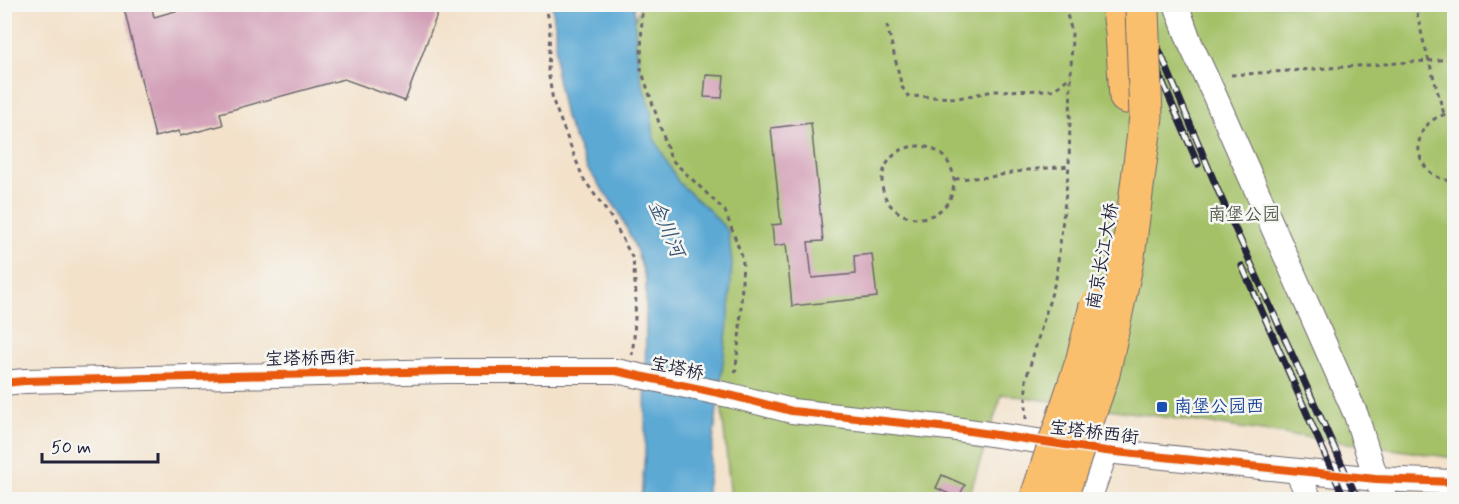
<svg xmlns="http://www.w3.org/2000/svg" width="1459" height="504" viewBox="0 0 1459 504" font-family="Mynerve,'LXGW WenKai TC',sans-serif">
<rect width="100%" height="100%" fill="#f6f6f2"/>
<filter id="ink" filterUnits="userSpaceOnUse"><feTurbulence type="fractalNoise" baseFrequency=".0167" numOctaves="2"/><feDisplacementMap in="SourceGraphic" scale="12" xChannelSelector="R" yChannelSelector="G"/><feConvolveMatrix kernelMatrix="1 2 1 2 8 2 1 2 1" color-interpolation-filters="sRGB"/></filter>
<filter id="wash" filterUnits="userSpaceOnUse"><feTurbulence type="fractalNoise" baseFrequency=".008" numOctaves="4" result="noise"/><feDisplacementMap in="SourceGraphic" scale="24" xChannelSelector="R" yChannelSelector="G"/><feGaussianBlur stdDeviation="1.35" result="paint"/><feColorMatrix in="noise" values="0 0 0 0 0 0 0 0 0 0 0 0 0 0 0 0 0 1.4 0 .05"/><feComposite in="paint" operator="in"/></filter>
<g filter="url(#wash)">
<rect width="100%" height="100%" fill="#f3e1c9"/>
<path fill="#a4c168" stroke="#637252" stroke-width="1.5" d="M640,5H1454V458L1002,394L968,499H731L715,341L623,61Z"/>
<path fill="#5ba9d4" stroke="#3e6688" stroke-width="1.5" d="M552,5H634L636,45L641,79L651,111L654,138L679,183L710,211L728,231L732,263L729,314L706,499H641L645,453L646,280L636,249L619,212L587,168L565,117L556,73L555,25Z"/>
<g id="blocks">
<path fill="#d29db6" d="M123,4H151L154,17L200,4H441L405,101L344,79L220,113L223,125L180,136L179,131L155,137Z
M706,75L724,76L722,98L704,97Z
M811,123L823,241L808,242L812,278L855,274L854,256L872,254L877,297L792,306L786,244L774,246L772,225L781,224L771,128Z
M942,475L965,485L958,498L936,488Z"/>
</g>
</g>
<g filter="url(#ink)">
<use href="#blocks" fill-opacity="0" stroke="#6b656d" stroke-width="1.5"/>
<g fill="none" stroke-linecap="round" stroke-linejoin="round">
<defs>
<path id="minor" d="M1176,4L1190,43L1213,92L1356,415C1365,444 1373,472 1385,500
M4,383L24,381L447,371H616L733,396L792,411L949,428L1106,451L1376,479L1454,482
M1297,471L1310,500
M1089,500L1106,451"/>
<path id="highway" d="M1118,4L1122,32L1126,97"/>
</defs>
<use href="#minor" stroke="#6b656d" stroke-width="26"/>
<use href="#highway" stroke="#6b656d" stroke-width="35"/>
<path stroke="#6b656d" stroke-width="3" stroke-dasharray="4.5 4.5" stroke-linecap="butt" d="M546,4L550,29L548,71L553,101L583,178L612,219L633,259L636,295L634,338L632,355
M642,4L641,69L671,159L725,211L743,259L740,329L735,376
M1415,4L1423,40L1444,114
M887,25L902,87L908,96L958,98L994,91L1054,90L1071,76
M1231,75L1454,59
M1454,113C1405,117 1409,179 1454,181
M882 182a36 36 0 1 1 72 0a36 36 0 1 1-72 0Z
M955,179L990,177L1027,170L1069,166
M1026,419V379L1056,279L1069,166L1072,32L1064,4"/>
<use href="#minor" stroke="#fff" stroke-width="24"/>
<use href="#highway" stroke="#f9bf6d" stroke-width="33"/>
<defs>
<path id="rail" d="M1129,4L1198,164
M1140,4L1219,193L1358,500
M1242,266L1345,500"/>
</defs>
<use href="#rail" stroke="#22223b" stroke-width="7"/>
<use href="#rail" stroke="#f6f6f2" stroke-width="4.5" stroke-dasharray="14" stroke-linecap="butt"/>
<defs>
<path id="highway-bridge" d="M1036,500L1082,362L1096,306
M1060,500L1103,374L1128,256L1146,117L1142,10L1141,4"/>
</defs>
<use href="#highway-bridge" stroke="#6b656d" stroke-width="35" stroke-linecap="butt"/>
<use href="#highway-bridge" stroke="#f9bf6d" stroke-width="33"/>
<defs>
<path id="cycleway" d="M4,383L24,381L447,371H616L733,396L792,411L949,428L1106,451L1376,479L1454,482"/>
</defs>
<use href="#cycleway" stroke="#f6f6f2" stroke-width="11"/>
<use href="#cycleway" stroke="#e8590c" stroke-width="8"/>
</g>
</g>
<rect fill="#1a4fb4" stroke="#f6f6f2" stroke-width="2" x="1156" y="401" width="12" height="12" rx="3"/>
<g text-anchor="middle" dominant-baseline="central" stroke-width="5" stroke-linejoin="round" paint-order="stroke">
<g font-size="18" fill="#505a4b" stroke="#f6f6f2">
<text x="1244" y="215">南堡公园</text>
</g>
<g font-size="18" fill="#22223b" stroke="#f6f6f2">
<text transform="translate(1103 256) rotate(-80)">南京长江大桥</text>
<text transform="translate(310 359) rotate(-1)">宝塔桥西街</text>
<text transform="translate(677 369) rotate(12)">宝塔桥</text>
<text transform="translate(1094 433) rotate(7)">宝塔桥西街</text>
</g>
<g font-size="18" fill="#164399" stroke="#f6f6f2" text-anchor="start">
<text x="1174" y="407">南堡公园西</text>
</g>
<g font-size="20" font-style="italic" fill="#395878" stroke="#f6f6f2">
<text transform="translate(666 229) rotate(66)">金川河</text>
</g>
</g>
<rect width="1459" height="504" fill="none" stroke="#f6f6f2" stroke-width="24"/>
<path d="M42 453v9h116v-9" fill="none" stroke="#22223b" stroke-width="3"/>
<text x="51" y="453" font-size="18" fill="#22223b" stroke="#f6f6f2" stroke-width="4.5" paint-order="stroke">50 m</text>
</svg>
